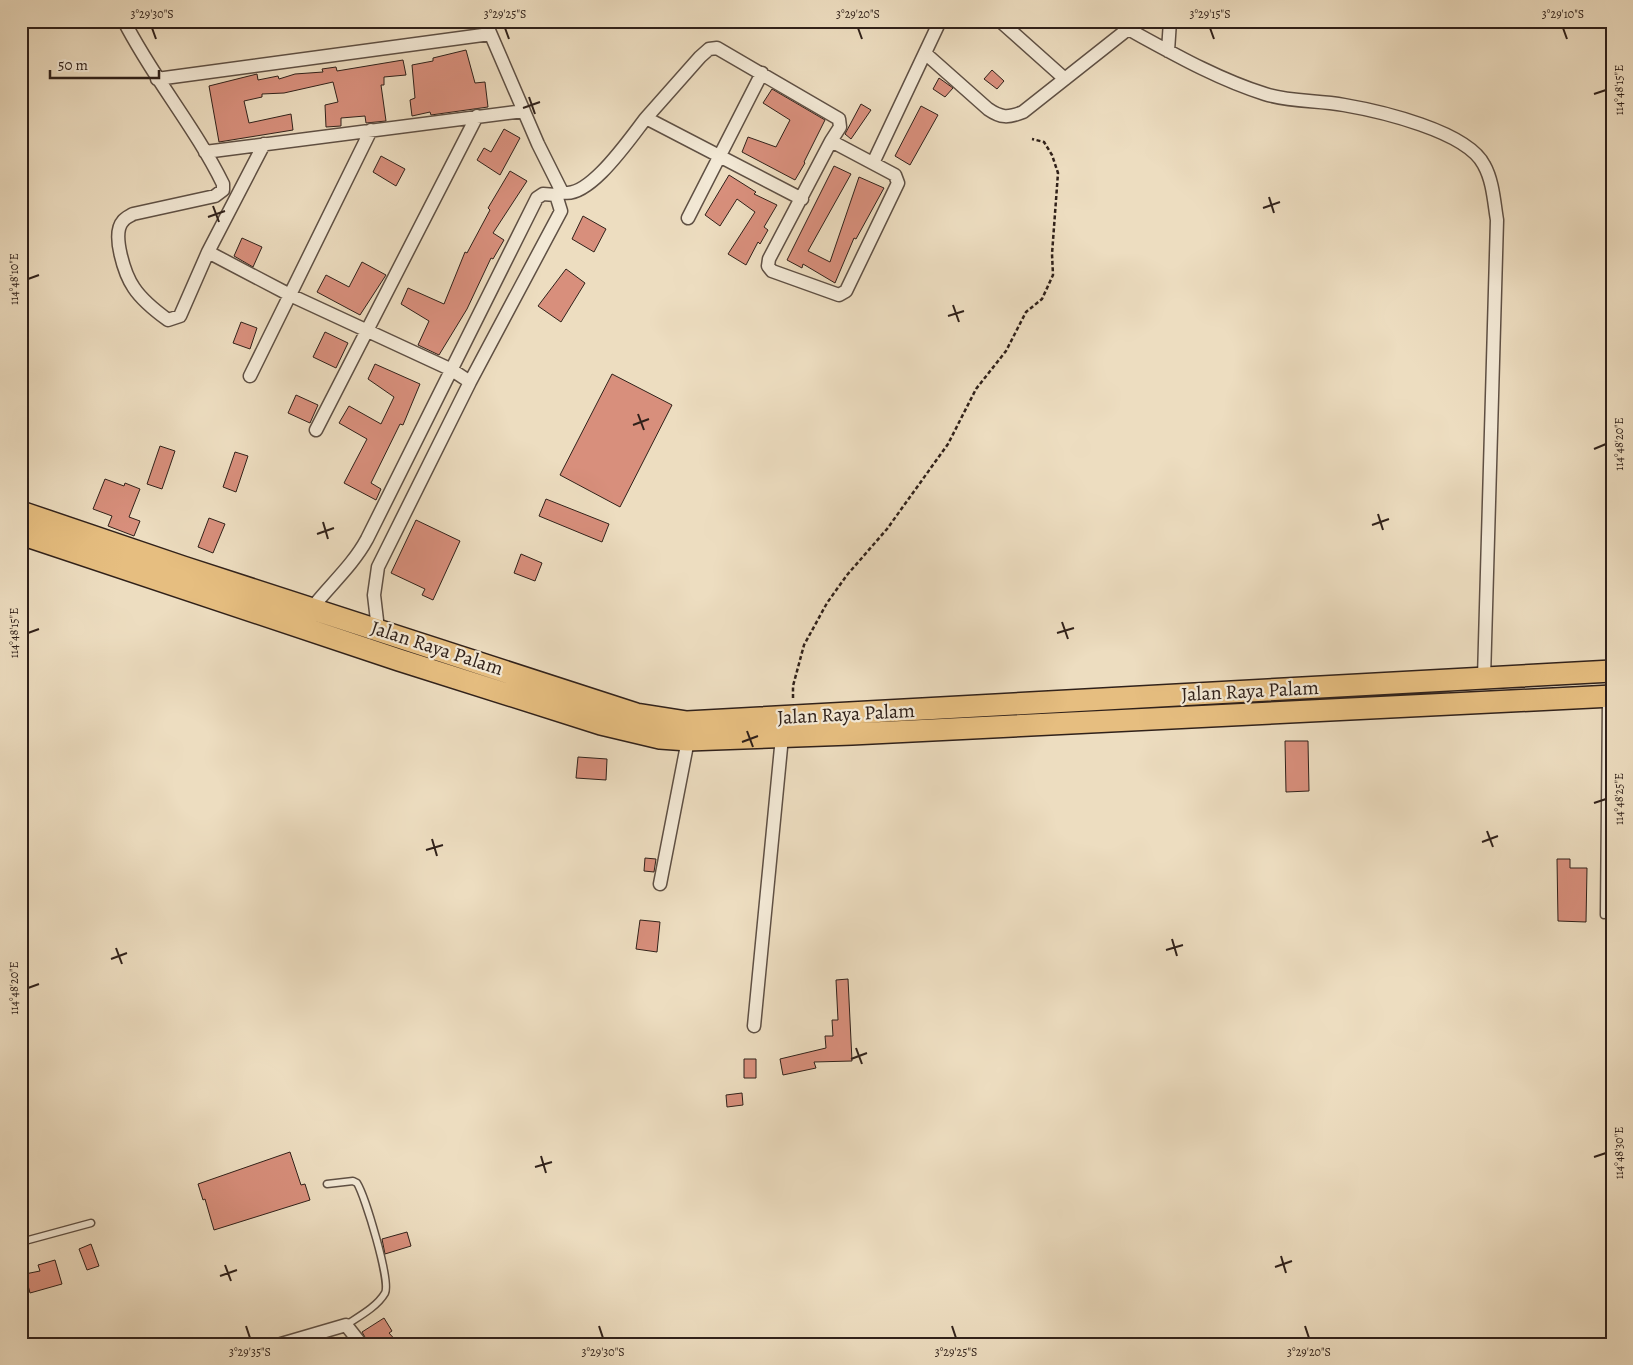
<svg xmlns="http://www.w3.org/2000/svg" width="1633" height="1365" viewBox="0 0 1633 1365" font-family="Alegreya,serif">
<rect width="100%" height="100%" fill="#edddc0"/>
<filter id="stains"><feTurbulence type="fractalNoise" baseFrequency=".004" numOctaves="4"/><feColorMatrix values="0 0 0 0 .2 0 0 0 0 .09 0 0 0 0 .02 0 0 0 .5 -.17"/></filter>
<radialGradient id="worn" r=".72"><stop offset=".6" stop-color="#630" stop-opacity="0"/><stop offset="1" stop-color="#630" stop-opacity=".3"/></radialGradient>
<path fill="#d88f7c" stroke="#30211a" d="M466,50L475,83L485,82L488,107L431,115L430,112L412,116L410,100L415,98L412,65L433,61V58Z
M403,60L406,75L384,77V85H381L386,121L366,123L365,116L341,118V126L326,127L325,105L338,102L333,82L284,93L262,94V97L244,101L249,123L291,114L293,130L219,142L209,86L257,74L258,80L278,76L279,79L295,74L323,72L322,69L336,67L337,71Z
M992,70L1004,81L997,89L984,79Z
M939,78L953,88L945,97L933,89Z
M772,89L825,120L804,162L805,163L795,180L742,152L748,137L776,147L790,120L763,103Z
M861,104L871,110L851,139L845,134Z
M921,106L938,115L910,165L895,156Z
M504,129L520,138L500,175L477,160L484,148L491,152Z
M381,156L405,169L396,186L373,172Z
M834,166L851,174L808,251L830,262L859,177L884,188L856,239L854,238L835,283L803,264L802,268L787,260Z
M510,171L527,181L493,233L504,240L493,259L491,258L467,309L439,355L418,345L429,321L401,304L408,288L444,304L465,252L467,253L490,210L488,208Z
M729,175L756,192L754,194L777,205L764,227L768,230L760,244L758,242L746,265L728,254L755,212L737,199L720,226L705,215Z
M583,216L606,229L594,252L572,239Z
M242,238L262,247L253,267L234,256Z
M362,262L386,275L360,315L317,292L326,275L349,287Z
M566,269L585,283L561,322L538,306Z
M241,322L257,328L250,349L233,343Z
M325,332L348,343L336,368L313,357Z
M375,364L420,384L403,425L400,424L371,483L381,489L376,500L344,483L367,439L339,423L349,406L381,424L394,397L368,379Z
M612,374L672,405L620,507L560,475Z
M296,395L318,405L310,423L288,413Z
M160,446L175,451L162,489L147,484Z
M235,452L248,456L236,492L223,487Z
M105,479L124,486L125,483L140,489L129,517L140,521L134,536L108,526L112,516L93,509Z
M546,499L609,524L602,542L539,516Z
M209,518L225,524L213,553L198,547Z
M416,520L460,541L433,600L422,595L425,589L391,573Z
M521,554L542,563L535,581L514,573Z
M1285,741H1308L1309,791L1286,792Z
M578,757L607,759L606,780L576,778Z
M645,858L656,859L654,872L644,871Z
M1557,859H1570V868H1587L1586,922L1558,921Z
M640,920L660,922L657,952L636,949Z
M848,979L852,1061L814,1062L816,1068L783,1075L780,1059L826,1048L825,1036H833L832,1020H838L836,980Z
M744,1059H756V1078H744Z
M742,1093L743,1105L727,1107L726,1095Z
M290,1152L301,1185L305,1184L310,1200L214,1230L205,1199L203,1200L198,1184Z
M407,1232L411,1246L385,1254L382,1239Z
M91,1244L99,1266L87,1270L79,1249Z
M55,1260L62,1284L30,1293L25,1274L40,1271L38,1265Z
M384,1318L392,1331L389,1333L399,1344H369L362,1332Z"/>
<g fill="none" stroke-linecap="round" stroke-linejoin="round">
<defs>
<path id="service" d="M1604,915L1606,699
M327,1184L353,1181L357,1183C365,1196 391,1281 385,1293C377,1307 358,1317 346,1325
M21,1242L91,1223"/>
<path id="minor" d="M124,21C153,78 195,127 223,184V190L215,196L133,214C130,216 125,218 123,221C111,234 125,275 134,288C142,300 157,312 168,320L180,316L208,252L264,144
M485,21L538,144L562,192L556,195
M1000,21L1065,79
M1119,21L1128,29C1172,53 1217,79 1265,94C1290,102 1318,100 1344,105C1379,111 1467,131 1484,165C1493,181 1494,202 1497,220L1484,678
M1168,51L1170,21
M926,54L988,109C1001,118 1008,118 1023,112L1128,29
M157,79L490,34
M646,118L700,57L709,49L717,48L839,119L840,127L831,141
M831,141L895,175L898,183L846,291L839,295L772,271L768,266L769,259Z
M205,152L524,111
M873,163L940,21
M562,192C588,201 631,137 646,118L802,199
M688,218L762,73
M208,252L290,295L452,370L470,382
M250,376L371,130
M316,430L477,116
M312,608C330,585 353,565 367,539L537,198L543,194L556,195L561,211L470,382L378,567L374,595L378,629
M660,884L688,740
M754,1026L782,737
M281,1344L346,1325L361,1344"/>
<path id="primary" d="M21,512L183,567L636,714L687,722L1612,671
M21,534L399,660L601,724L660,738L688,740L852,734L1612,696"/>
</defs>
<use href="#service" stroke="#5f5044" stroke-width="9"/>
<use href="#minor" stroke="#5f5044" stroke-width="15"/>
<use href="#primary" stroke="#30211a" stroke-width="24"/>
<path stroke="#30211a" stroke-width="2.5" stroke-dasharray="4 2.5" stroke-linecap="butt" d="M793,698V686L804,645L827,603L847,575L887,529L948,444L976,389L1006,351L1026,312L1042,299L1053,275L1052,254L1058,173L1052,155L1044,142L1032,139
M1226,1338L1229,1344"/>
<use href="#service" stroke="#f3e9d6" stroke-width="6"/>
<use href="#minor" stroke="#f3e9d6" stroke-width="12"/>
<use href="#primary" stroke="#e6be80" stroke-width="21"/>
</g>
<path fill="none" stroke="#30211a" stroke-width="2" d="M152,28L156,39M505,28L509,39M858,28L862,39M1210,28L1214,39M1563,28L1567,39M1594,94L1606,90M529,97L535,114M523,108L540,102M1269,197L1274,213M213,206L219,222M1263,208L1280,202M208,217L225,211M28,279L39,275M953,305L959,322M948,316L964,311M638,414L644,430M633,425L649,419M1594,449L1606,444M1378,514L1383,530M323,522L328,539M1372,525L1389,519M317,534L334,528M1062,622L1068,639M28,633L39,629M1057,633L1074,628M747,731L753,747M742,742L758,736M1594,803L1606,799M1487,831L1493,847M432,839L437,856M1482,842L1498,836M426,850L443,845M1172,939L1177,956M116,948L122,964M1166,950L1183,945M111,959L127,953M28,988L39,984M856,1048L862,1064M851,1059L867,1053M541,1156L546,1173M1594,1157L1606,1153M535,1167L552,1162M1281,1256L1286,1273M225,1265L231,1281M1275,1267L1292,1261M220,1276L237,1270M246,1326L250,1338M599,1326L603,1338M952,1326L956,1338M1305,1326L1309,1338"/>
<g text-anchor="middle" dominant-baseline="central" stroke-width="4.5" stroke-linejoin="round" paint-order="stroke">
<g font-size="20" fill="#30211a" stroke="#f3e9d6">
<text transform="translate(437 648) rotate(18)">Jalan Raya Palam</text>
<text transform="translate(1250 691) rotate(-3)">Jalan Raya Palam</text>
<text transform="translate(846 714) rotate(-3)">Jalan Raya Palam</text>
</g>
</g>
<rect width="1633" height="1365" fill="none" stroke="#edddc0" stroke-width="55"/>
<path d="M50 70v8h109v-8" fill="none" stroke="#30211a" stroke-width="2.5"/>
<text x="58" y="70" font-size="15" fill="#30211a" stroke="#f3e9d6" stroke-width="4" paint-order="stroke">50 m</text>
<rect x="28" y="28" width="1578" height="1310" fill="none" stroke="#30211a" stroke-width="2"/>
<g font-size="12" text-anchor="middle" fill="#30211a">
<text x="152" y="18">3°29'30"S</text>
<text x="505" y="18">3°29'25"S</text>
<text x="858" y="18">3°29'20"S</text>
<text x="1210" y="18">3°29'15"S</text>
<text x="1563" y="18">3°29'10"S</text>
<text transform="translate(1619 90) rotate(-90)" y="4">114°48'15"E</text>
<text transform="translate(14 279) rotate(-90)" y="4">114°48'10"E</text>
<text transform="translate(1619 444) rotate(-90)" y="4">114°48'20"E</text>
<text transform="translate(14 633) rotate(-90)" y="4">114°48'15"E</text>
<text transform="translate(1619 799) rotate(-90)" y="4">114°48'25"E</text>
<text transform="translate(14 988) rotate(-90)" y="4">114°48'20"E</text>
<text transform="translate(1619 1153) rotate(-90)" y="4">114°48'30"E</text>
<text x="250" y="1356">3°29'35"S</text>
<text x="603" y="1356">3°29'30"S</text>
<text x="956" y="1356">3°29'25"S</text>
<text x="1309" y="1356">3°29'20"S</text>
</g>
<rect width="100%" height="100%" filter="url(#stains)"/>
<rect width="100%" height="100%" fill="url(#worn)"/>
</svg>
